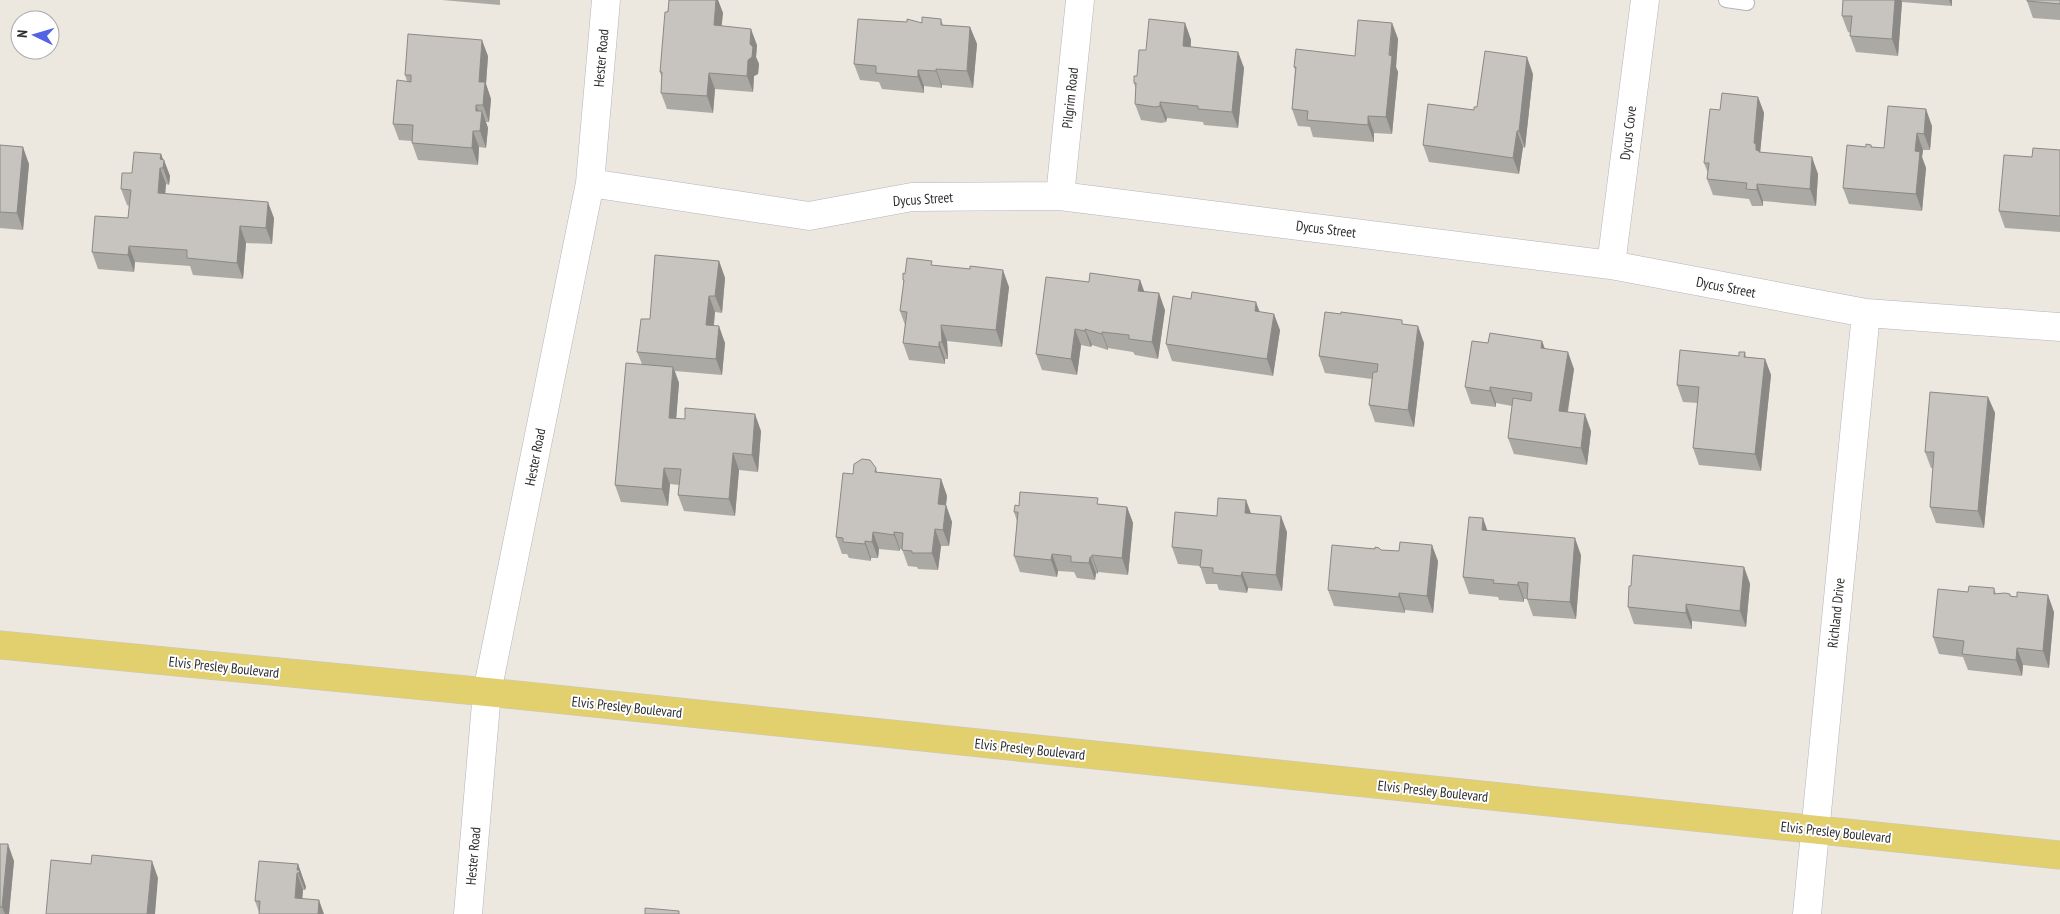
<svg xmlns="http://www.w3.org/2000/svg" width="2060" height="914" viewBox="0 0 2060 914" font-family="'PT Sans Narrow',sans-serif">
<rect width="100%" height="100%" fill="#ece7df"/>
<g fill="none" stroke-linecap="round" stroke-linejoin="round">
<defs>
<path id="lane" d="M1726,0L1747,3"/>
<path id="street" d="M590,183L809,216L912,197L1060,196L1611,265L1866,313L2060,327
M1060,196L1080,0
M1611,265L1645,0
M468,914L487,692L590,183L606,0
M1807,914L1866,313"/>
<path id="primary" d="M0,645L487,692L2060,855"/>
</defs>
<use href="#lane" stroke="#b3b4be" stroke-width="16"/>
<use href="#street" stroke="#b3b4be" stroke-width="29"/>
<use href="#primary" stroke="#c8c8c8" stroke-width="29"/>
<use href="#lane" stroke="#fff" stroke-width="14"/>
<use href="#street" stroke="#fff" stroke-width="28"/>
<use href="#primary" stroke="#e2cf6e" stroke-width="28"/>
</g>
<path fill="#aba9a4" d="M442,0H500V5Z
M669,0H718L723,13L721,26L757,45L756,57L759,64L758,74L754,76L753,92L715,89L713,113L667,109L661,93L662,78L660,72Z
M1843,0H1952V6L1902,2L1898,56L1856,52L1850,36L1851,33L1848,32L1842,16Z
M2060,0V20L2033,18L2027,1Z
M941,19L943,25L970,27L977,44L973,88L942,85V88L924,86V93L882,89L879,82L860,80L854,64L922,23Z
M1185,23L1191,40V47L1238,52L1244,68L1238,128L1204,125L1203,122L1167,118L1166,122L1161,123L1141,120L1135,104L1136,89L1134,83L1137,76L1146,50Z
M1392,23L1398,39L1396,67L1398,72L1392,134L1374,133V142L1313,137L1310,127L1298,126L1292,109L1295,70L1294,67L1355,56Z
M488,56L486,84L491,99L489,122H486L488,128L486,148L479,147L478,165L418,160L412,143V141L399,140L393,124L407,81L405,75Z
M1533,74L1525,148L1523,147L1519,174L1429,162L1423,145L1474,110L1477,107Z
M1758,97L1764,113L1760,152L1818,174L1816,206L1763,201V206H1752L1749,199L1713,195L1707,179L1708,173L1704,163L1720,110Z
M1932,126L1930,150H1923L1922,157L1926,168L1922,211L1849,204L1843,188L1866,147L1871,145L1872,147L1884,148Z
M0,145L29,164L23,230L0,228Z
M2060,150V232L2005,228L1999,211L2032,157Z
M161,154L170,176L169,185L166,184L165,193L274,218L272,244L246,243L243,279L193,275L190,266L135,262L134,272L98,269L92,252L128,218L129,206L127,205L121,189L132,173Z
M719,261L725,278L722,313L715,312L714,325L725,343L722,375L675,371L679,383L676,418L761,431L758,472L739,470L735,516L684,511L678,495L679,485L670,484L668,506L621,502L615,485L642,364L637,352Z
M933,265L1009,287L1002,347L947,341L948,359H945V364L909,360L903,343L905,325L900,311L904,283L903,280Z
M1140,280L1144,292L1165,310L1158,359L1135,355L1133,352L1108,348V350L1092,345L1091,347L1081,345L1077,375L1042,370L1036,354L1089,282Z
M1260,312L1280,330L1273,376L1172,361L1166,344Z
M1404,324L1424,343L1414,427L1375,422L1369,405L1372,379L1325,373L1319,356Z
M1542,341L1545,349L1574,369L1568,412L1591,431L1587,465L1514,454L1508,438L1512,406L1496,403V407L1471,404L1465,387L1488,343Z
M1745,352L1746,357L1765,359L1771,375L1761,471L1699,465L1693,448L1698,403L1683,402L1677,385L1739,356Z
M1988,397L1995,413L1984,528L1936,523L1930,507L1933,468H1931L1925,452Z
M876,468L877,472L941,479L947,496L946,505L952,522L949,546H941L938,570L918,569L917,567L908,566L902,549H900V551L879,549L878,558H871V561L849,558L847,554H842L836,537L853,474Z
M1246,500L1251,513L1287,532L1282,591L1248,588L1247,593L1219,590L1217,584H1206L1200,566L1178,564L1172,547L1217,516Z
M1100,504L1127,507L1133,523L1128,575L1098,572V574L1096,573L1095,580L1077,578L1074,572L1058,571L1057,577L1020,572L1014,556L1017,521L1014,512L1019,506Z
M1487,530L1581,555L1576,619L1533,616L1527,599H1524V602L1499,600L1498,597L1469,594L1463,577Z
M1381,550L1438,561L1433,613L1405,610V613L1334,606L1328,590Z
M1744,567L1750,584L1746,627L1692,621V629L1634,624L1628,607L1631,586Z
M1994,588L1996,594L2011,596L2054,612L2049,668L2023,665L2022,676L1968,670L1963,657L1939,654L1933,637L1968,592Z
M0,844L14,861L9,914H0Z
M298,864L306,887L305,890H303L302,899L259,912L255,901Z"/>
<path fill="#8b8986" d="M716,0H718L723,13L720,42L714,25Z
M1895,0H1901L1902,2L1898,56L1892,39Z
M1949,0H1952V6Z
M1185,23L1191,40L1189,63L1183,46Z
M1392,23L1398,39L1396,67L1398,72L1392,134L1386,117Z
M970,27L977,44L973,88L967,71Z
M751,29L757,45L756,57L759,64L758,74L754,76L753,92L747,76Z
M482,40L488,56L486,84L491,99L489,122L483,105L479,82Z
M1238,52L1244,68L1238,128L1232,112Z
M1527,57L1533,74L1525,148L1519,131Z
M936,69L942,85V88L936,71Z
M918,70L924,86V93L918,77Z
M709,73L715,89L713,113L707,96Z
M1758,97L1764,113L1760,154L1762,167L1754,143Z
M1160,102L1167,118L1166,122L1160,106Z
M476,105L481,119L482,111L488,128L486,148L480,131L476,111Z
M1926,109L1932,126L1930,150L1924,134Z
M1368,116L1374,133V142L1368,125Z
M473,131L479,147L478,165L472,148Z
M1517,131L1523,147L1519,174L1513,158Z
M1917,133L1923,150L1922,157L1926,168L1922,211L1916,194L1915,151Z
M23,147L29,164L23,230L17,213Z
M161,154L164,163V160L170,176L169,185L160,159Z
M1812,157L1818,174L1816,206L1810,189Z
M160,168L166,184L164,209L158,193Z
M1757,184L1763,201V206L1757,190Z
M268,202L274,218L272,244L266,228Z
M240,226L246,243L243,279L237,263Z
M129,246L135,262L134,272L128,255Z
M719,261L725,278L722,313L715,296Z
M1003,270L1009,287L1002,347L996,330Z
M1140,280L1146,296L1138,291Z
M1159,293L1165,310L1158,359L1152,342Z
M709,296L715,312L712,341L706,325Z
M1256,302L1262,318L1255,311Z
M1274,314L1280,330L1273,376L1267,359Z
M941,325L947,341L948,359L942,342Z
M719,326L725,343L722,375L716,359Z
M1418,326L1424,343L1414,427L1408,410Z
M1075,329L1081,345L1077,375L1071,359Z
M1085,329L1092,345L1091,347L1085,331Z
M1102,332L1108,348V350L1102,334Z
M1542,341L1548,358L1541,348Z
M939,342L945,359V364L939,347Z
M1568,352L1574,369L1565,427L1559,411Z
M1765,359L1771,375L1761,471L1755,454Z
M673,367L679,383L675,434L669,418Z
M1490,387L1496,403V407L1490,391Z
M1988,397L1995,413L1984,528L1978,511Z
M755,414L761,431L758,472L752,455Z
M1585,414L1591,431L1587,465L1581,448Z
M733,453L739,470L735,516L729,499Z
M664,468L670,484L668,506L662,489Z
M941,479L947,496L944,521L938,504Z
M1246,500L1252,517L1245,513Z
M946,505L952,522L949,546L943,530Z
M1127,507L1133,523L1128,575L1122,558Z
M1281,516L1287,532L1282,591L1276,575Z
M1483,518L1489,535L1482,530Z
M935,529L941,546L938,570L932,553Z
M873,532L879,549L878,558L872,542Z
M894,532L900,549V551L894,535Z
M1575,538L1581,555L1576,619L1570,602Z
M865,541L871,558V561L865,544Z
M1432,545L1438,561L1433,613L1427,596Z
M1052,554L1058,571L1057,577L1051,560Z
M1092,555L1098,572V574L1092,557Z
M1090,557L1096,573L1095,580L1089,563Z
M1744,567L1750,584L1746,627L1740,611Z
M1242,572L1248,588L1247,593L1241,576Z
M1518,582L1524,599V602L1518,585Z
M1399,593L1405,610V613L1399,597Z
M2048,595L2054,612L2049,668L2043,651Z
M1686,604L1692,621V629L1686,613Z
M2017,648L2023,665L2022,676L2016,660Z
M8,844L14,861L9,914H5L2,907Z
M152,861L158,878L155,914H147Z
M298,864L306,887L305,890L297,870Z
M297,873L303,890L301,914L295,898Z
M319,900L324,914H318Z"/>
<path fill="#c7c4bf" stroke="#8b8986" d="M669,0H716L714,25L751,29L750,44L753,47L752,57L748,60L747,76L709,73L707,96L661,93L662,72H660L665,12H668Z
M1843,0H1895L1892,39L1850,36L1852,16H1842Z
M2027,0H2060V4L2027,1Z
M922,17L941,19V25L970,27L967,71L936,69V71L918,70V77L876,73V66L854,64L858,19L907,22V19L922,23Z
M1149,19L1185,23L1183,46L1238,52L1232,112L1198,109V106L1160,102V106L1155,107L1135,104L1136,83H1134V76H1137L1139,50H1146Z
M1358,20L1392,23L1389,55L1392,56L1386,117L1368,116V125L1307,120L1308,111L1292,109L1296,67H1294L1296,49L1355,56Z
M408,34L482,40L479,82H485L483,105H476V111H482L480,131H473L472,148L412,143L413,125L393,124L397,80L411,82V75H405Z
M1485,51L1527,57L1519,131H1517L1513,158L1423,145L1428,104L1474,110V107H1477Z
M1722,93L1758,97L1754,143L1756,144V150L1759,151V152L1812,157L1810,189L1757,184V190L1746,189L1747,183L1707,179L1709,163H1704L1710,109L1720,110Z
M1888,106L1926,109L1924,134L1917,133L1915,151L1920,152L1916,194L1843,188L1847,145L1866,147V144L1871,145V147L1884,148Z
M0,145L23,147L17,213L0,212Z
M2033,148L2060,150V216L1999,211L2004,155L2032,157Z
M134,152L161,154L160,159L164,160L163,168H160L158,193L268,202L266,228L240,226L237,263L187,258V250L129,246L128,255L92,252L95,216L128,218L131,190L121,189L122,173H132Z
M655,255L719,261L715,296H709L706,325L719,326L716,359L637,352L641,319H650Z
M907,258L932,261L931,265L970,269V266L1003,270L996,330L941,325L942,342H939V347L903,343L907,312L900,311L904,280H903V273L905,274Z
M1090,273L1140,280L1138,291L1159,293L1152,342L1129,339V335L1102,332V334L1085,329V331L1075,329L1071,359L1036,354L1046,277L1089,282Z
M1192,292L1256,302L1255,311L1274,314L1267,359L1166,344L1173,296L1191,299Z
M1325,312L1341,314V312L1402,320V324L1418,326L1408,410L1369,405L1373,372H1377L1378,364L1319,356Z
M1490,333L1542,341L1541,348L1568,352L1559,411L1585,414L1581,448L1508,438L1513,398L1531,401L1532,393L1490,387V391L1465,387L1472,341L1488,343Z
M1680,350L1739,356V352H1745L1744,357L1765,359L1755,454L1693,448L1699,387L1677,385Z
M626,363L673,367L669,418L685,419V408L755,414L752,455L733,453L729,499L678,495L681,469L664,468L662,489L615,485Z
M1930,392L1988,397L1978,511L1930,507L1934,452H1925Z
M862,459L870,460L876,468L875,472L941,479L938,504L946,505L943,530L935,529L932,553H912V551L902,550L903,533L894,532V535L873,532L872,542L865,541V544L843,542V538L836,537L843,473L853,474L854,464Z
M1020,492L1098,498L1097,504L1127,507L1122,558L1092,555V557H1090L1089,563L1071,562V556L1052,554L1051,560L1014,556L1018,512H1014L1015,505L1019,506Z
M1218,498L1246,500L1245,513L1281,516L1276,575L1242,572L1241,576L1213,573V568L1200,567L1202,550L1172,547L1175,512L1217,516Z
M1469,517L1483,518L1482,530L1575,538L1570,602L1527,599L1528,583L1518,582V585L1493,583L1494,580L1463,577Z
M1400,542L1432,545L1427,596L1399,593V597L1328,590L1332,545L1375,549V547L1379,548L1381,550L1399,551Z
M1633,555L1744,567L1740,611L1686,604V613L1628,607L1629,586H1631Z
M1969,586L1994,588V594L2005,593L2010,594V596L2017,597V592L2048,595L2043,651L2017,648L2016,660L1962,654L1964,641L1933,637L1938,589L1968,592Z
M0,844H8L2,907H0Z
M92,855L152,861L147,914H46L51,860L91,864Z
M259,861L298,864L297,870H300L299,873H297L295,898L319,900L318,914H259L260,901H255Z
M645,908L679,911V914H645Z"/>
<g text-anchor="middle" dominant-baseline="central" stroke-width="4" stroke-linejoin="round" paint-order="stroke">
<g font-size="14" fill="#2c2c2c" stroke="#fff">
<text transform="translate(601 58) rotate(-85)">Hester Road</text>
<text transform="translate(1070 98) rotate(-84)">Pilgrim Road</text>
<text transform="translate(1628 133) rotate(-83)">Dycus Cove</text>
<text transform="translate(923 199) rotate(-4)">Dycus Street</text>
<text transform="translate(1326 229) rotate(7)">Dycus Street</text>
<text transform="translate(1726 287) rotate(11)">Dycus Street</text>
<text transform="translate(535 457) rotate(-79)">Hester Road</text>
<text transform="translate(1836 613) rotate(-84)">Richland Drive</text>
<text transform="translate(224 667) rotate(6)">Elvis Presley Boulevard</text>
<text transform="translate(627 707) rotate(6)">Elvis Presley Boulevard</text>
<text transform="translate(1030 749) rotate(6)">Elvis Presley Boulevard</text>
<text transform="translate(1433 791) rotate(6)">Elvis Presley Boulevard</text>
<text transform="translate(1836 832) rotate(6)">Elvis Presley Boulevard</text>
<text transform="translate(473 856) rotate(-85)">Hester Road</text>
</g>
</g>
<g transform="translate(35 35) rotate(275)"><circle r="24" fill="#ffffff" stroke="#ababab"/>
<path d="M0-4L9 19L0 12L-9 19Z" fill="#5263e6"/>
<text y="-8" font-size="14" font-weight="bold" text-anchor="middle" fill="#2c2c2c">N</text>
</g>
</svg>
